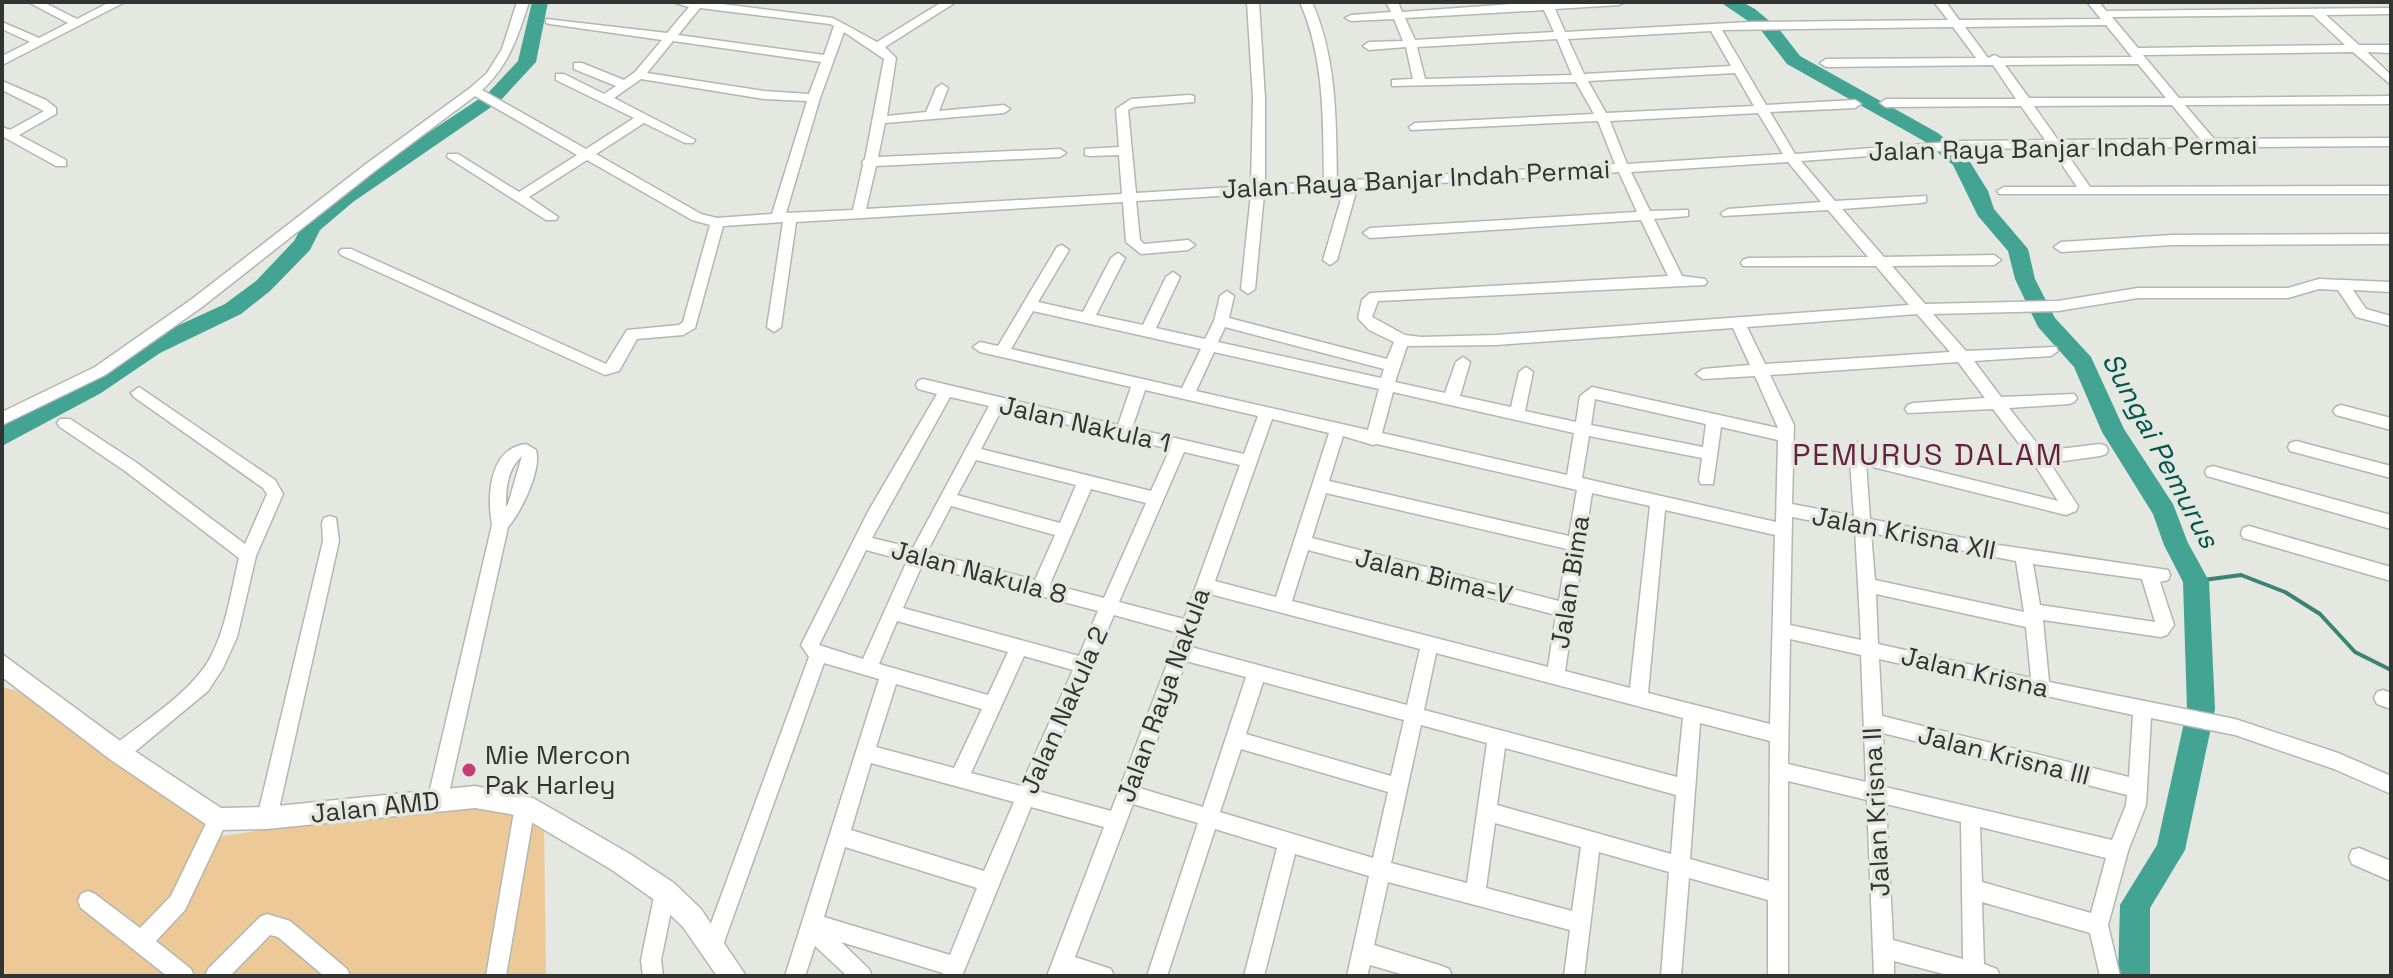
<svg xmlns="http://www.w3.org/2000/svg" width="2393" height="978" viewBox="0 0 2393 978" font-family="'Space Grotesk',sans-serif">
<rect width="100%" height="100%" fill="#e4e8e0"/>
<path fill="#ecc997" d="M2,687L21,692L221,836L399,811L499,802L544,826L546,976H9L2,970Z"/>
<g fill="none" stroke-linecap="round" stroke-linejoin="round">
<path stroke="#3e8276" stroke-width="4" d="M2196,581L2241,575L2285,592L2320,614L2355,652L2391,670"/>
<path fill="#43a494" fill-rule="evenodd" d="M532,2H548L536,62L500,101L353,202L320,230L310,250L270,291L241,314L160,353L101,393L2,446V426L85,381L144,341L225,304L256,281L294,241L305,221L339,192L488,93L518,61Z
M1720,2H1742L1755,9L1779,29L1800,56L1938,133L1967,157L1988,191L1994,209L2028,249L2035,279L2055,318L2091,357L2124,429L2173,504L2188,543L2209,581L2215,709L2185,850L2150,908V976H2118L2120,905L2157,845L2187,709L2183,582L2164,545L2153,514L2102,432L2074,367L2038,327L2015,279L2008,251L1978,216L1953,165L1924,141L1787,64L1760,29Z"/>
<defs>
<path id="minor" d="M28,2H43L77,19L110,2H125L2,65V56L30,42L2,29V22L39,38L68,23Z
M517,2H529C518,36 509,65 482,90L586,149L634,118L556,80V74H564L604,94L616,86L574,69V63H582L624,80L635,72L662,40L550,24L546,23V19L667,33L689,7L672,2H706L833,18L877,42L942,2H956L885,47L896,58L887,116L926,112L936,88L942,84L948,88L939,111L1004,105L1010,109L1004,113L885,123L878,157L1060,149L1066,153L1060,157L876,166L866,209L1122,194L1119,155L1090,156L1085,155V149L1119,147L1116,109L1131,99L1190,95L1194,96V102L1134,107L1128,110L1136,193L1251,186L1253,98L1247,2H1259L1265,98V185L1324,182C1323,120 1325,60 1300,2H1312C1337,59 1336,119 1337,181L1615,164L1598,121L1411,130L1409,127L1415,123L1594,114L1576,82L1392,86V80L1413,79L1406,47L1369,50L1363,46L1369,42L1403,41L1394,19L1351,21L1345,18L1351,15L1391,12L1386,2H1398L1402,12L1540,2H1625L1619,5L1555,9L1565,32L1750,22L1948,20L1934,2H1946L1959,20L2101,19L2087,2H2099L2106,11L2391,8V14L2326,15L2359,45H2391V53L2367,52L2391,75V85L2353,52L2143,55L2179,98L2391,96V104L2185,105L2214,139L2391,138V146L2063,148L2090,187L2391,186V194H1999L1997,191L2004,187H2077L2051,148L1963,149L1801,161L1835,201L1926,196V202L1921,203L1842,209L1884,257L1994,255L2001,260L1994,265L1892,266L1925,304L2058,301L2138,288H2288L2319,279L2391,282V292L2353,290L2366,309L2391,316V326L2356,317L2338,290L2319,289L2288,298H2138L2058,311L1933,314L1966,351L2056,347L2058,351L2051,356L1974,361L2001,397L2074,394L2077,398L2074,402L2069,404L2009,408L2043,451L2100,444L2106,446L2108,450L2106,454L2100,456L2050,463L2078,506L2076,511L2066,515L1869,466L1867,462L1875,456L2058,501L2033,462L1993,409L1908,413L1905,409L1908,405L1913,403L1985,398L1958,362L1770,375L1794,425L1792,504L1854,516L1849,448L1857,442L1865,448L1870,519L1999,545L2168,570L2170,575L2168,580L2160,582L2174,625L2167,635L2161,637L2043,620L2049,682L2235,719L2338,753L2391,776V794L2334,769L2235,735L2151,718L2146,805L2128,851L2108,925L2120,976H2100L2090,933L1982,902L1984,964L1997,969L2000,976H1951L1894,961V976H1874L1867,800L1788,781V976H1768V900L1689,878L1681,976H1661L1669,872L1599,852L1584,976H1564L1570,930L1388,882L1374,945L1442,966L1449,969L1452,976H1408L1370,965L1367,976H1347L1369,876L1295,854L1264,976H1244L1277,848L1215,829L1167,976H1147L1198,823L1133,804L1075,957L1111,969L1114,976H1047L1104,827L1031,807L962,976H942L943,973L841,942L869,969L872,976H847L815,946L805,976H785L879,679L824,663L723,945L720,952L713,955L706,952L703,945L809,657L801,645L869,510L937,394L918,389L916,385L918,381L923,379L1118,425L1131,387L980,352L973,347L980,342L998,346L1057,247L1062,245L1069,250L1038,302L1083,312L1111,258L1118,253L1125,258L1096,315L1143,325L1166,277L1173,272L1180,277L1156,328L1205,339L1214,321L1220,296L1227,291L1234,296L1229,318L1387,359L1394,342L1369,330L1358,318L1362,300L1370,293L1668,276L1641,220L1370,238L1363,233L1370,228L1637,212L1619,172L1357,188L1337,260L1330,265L1323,260L1344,189L1264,194L1255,289L1248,294L1241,289L1251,194L1136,201L1140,240L1144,244L1188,240L1195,245L1188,250L1141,254L1126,242L1123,202L796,222L781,327L774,332L767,327L783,222L723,226L695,328L683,335L637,339L619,371L605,375L341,255L339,252L341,249H351L606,364L627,330L679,325L683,322L710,225L692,220L587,160L529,197L558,217L556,220H546L447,157L448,154H458L519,192L577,155L475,96L376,170L202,307L105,375L2,425V412L95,367L192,299L366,164L470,88L487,73L502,49ZM700,8L830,24L834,26L824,55L678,35ZM1544,10L1554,32L1415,40L1405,18ZM2313,15L2345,45L2138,48L2112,17ZM2106,25L2132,57L2000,58L1995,55L1988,58L1965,27ZM1953,27L1976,58L1826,59L1820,63L1826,67L1993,65L2016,99H1886L1880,103L1886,107L2021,106L2045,140L1963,141L1795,154L1770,112L1855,108L1861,104L1855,100L1766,105L1722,30ZM1711,31L1731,66L1584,74L1568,39ZM844,32L884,59L865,159L862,162L863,165L853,210L786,213L820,98ZM1557,39L1572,75L1425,79L1417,47ZM673,41L821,62L809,94L764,91L647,73ZM2138,64L2166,98H2029L2005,65ZM1735,73L1754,106L1606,113L1588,81ZM641,79L764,99L807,101L772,214L717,218L701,214L596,154L644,123L685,143H693L695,140L614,98ZM2172,105L2200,139L2058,140L2034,106ZM1758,113L1783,154L1627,164L1610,121ZM1788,162L1821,202L1728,209L1721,213L1723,216L1828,210L1868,257L1748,258L1743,260L1741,263L1743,266H1876L1909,305L1496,335L1421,337L1405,335L1372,317L1378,301L1705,285L1707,282L1705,279L1682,276L1654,219L1688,216V210L1650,211L1631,172ZM1033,311L1201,349L1182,388L1011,349ZM1917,314L1950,352L1765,364L1747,327ZM1225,327L1384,369L1381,378L1218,342ZM1733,328L1750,365L1703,369L1696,374L1703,379L1755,376L1778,428L1592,387L1580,396L1576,422L1525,411L1533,372L1526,367L1519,372L1511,407L1460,396L1470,362L1463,357L1456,362L1445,393L1395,382L1407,346L1496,345ZM1214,352L1379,389L1368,430L1196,391ZM1145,390L1258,416L1244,454L1132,428ZM1393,392L1574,433L1567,475L1382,433ZM950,397L989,406L913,548L872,538ZM1595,399L1706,424L1703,447L1591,425ZM1002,409L1170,449L1151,491L981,449ZM1272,419L1329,433L1276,597L1215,581ZM1721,427L1778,440L1776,522L1582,478L1589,436L1702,458L1699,480L1701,484H1713ZM1343,436L1373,445L1377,444L1577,490L1569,536L1329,481ZM1184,452L1240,465L1184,619L1119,602ZM976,460L1076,485L1060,523L957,495ZM1091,489L1146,503L1104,598L1050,584ZM1326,493L1567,549L1559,601L1312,538ZM1592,493L1650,506L1630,688L1565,671ZM951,506L1055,535L1035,580L927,552ZM1665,510L1775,535L1770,724L1648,693ZM1792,517L1855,529L1861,640L1790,625ZM1871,533L2016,561L2024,612L1875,580ZM866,550L907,561L863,659L819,645ZM1308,550L1556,615L1548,667L1292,601ZM2033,564L2142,579L2155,622L2040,605ZM922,565L1098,611L1079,656L903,608ZM1210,594L1420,649L1407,705L1191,647ZM1876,594L2026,627L2031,678L1878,644ZM1114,615L1179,633L1111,811L1038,791ZM897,621L1008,652L988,695L879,664ZM1790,639L1861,655L1866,782L1788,764ZM1436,653L1683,718L1677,777L1424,710ZM1024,656L1073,670L1021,786L971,773ZM1879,659L2133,715L2129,777L1882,716ZM1186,661L1246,677L1203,807L1139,788ZM1263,682L1404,720L1391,776L1246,734ZM896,684L982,709L954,768L876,747ZM1700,723L1770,741L1769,881L1690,859ZM1421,725L1487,743L1467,883L1391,863ZM1883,733L2127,795L2126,805L2112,840L1885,787ZM1505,748L1676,795L1671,854L1497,805ZM1241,749L1388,792L1373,858L1220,812ZM871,763L1014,802L984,871L851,830ZM1886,804L1961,822L1963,959L1893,940ZM1495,823L1581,847L1572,911L1486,888ZM1980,827L2106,858L2091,913L1982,882ZM845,847L977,888L950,955L824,917Z
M2,81L46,100L56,108V114L19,135L66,160V166H56L2,136V127L10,130L44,111L2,90Z
M2391,234V244L2172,245L2061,252L2054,247L2061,242L2172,235Z
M139,387L275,480L283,494L256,556L237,637L223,668L208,691L126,759L119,761L112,759L110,753L112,747C143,722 189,694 209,660C226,630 231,591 239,558L125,471L60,427L57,423L60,419H70L137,463L245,544L267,494L263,488L134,397L131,393Z
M2341,405L2391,418V430L2336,415L2333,411L2336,407Z
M2296,441L2391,466V478L2290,451L2288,447L2290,443Z
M526,444L536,450C542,470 521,512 508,527L447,802L444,808L437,811L430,808L427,802L492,525C487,496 489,448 526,444ZM522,456L508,504L506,507C506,488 507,469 522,456Z
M2213,466L2391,515V529L2207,476L2205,472L2207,468Z
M330,516L336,518L339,541L277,818L274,824L267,827L260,824L257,818L323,541L322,523L324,518Z
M2249,526L2391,567V581L2243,538L2241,533L2243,528Z
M2383,690L2391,693V709L2377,704L2374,698L2377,692Z
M525,797L532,800L535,806L506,976H486L515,806L518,800Z
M218,810L225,813L228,819L185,910L156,941L191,969L194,976H167L81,908L78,901L81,894L88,891L95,894L140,928L171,896L211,813Z
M2359,848L2391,861V881L2352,864L2349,857L2352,850Z
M665,882L672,885L675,892L661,960L663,976H643L641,960L655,892L658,885Z
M267,914L290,921L347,969L350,976H324L278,937L270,935L230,976H205L208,969L260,917Z"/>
<path id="tertiary" d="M2,654L127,746L221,808L267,807L475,786L533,798L630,854L674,883L701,909L746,976H717L683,927L656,901L612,870L521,816L475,808L267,829L218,830L210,827L111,760L2,677Z"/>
</defs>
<use href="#minor" stroke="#b3b7af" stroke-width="3"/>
<use href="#tertiary" stroke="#b3b7af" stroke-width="3"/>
<use href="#minor" fill="#fff" fill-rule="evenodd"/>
<use href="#tertiary" fill="#fff" fill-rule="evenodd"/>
</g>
<circle fill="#c53c77" stroke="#e4e8e0" stroke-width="3" cx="469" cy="770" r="8"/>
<g text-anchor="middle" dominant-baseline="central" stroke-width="7" stroke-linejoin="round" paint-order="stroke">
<g font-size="26" fill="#323431" stroke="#e4e8e0">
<text transform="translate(2063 148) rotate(-1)">Jalan Raya Banjar Indah Permai</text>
<text transform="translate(1416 179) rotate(-3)">Jalan Raya Banjar Indah Permai</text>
<text transform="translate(1085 424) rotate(13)">Jalan Nakula 1</text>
<text transform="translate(1904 533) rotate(11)">Jalan Krisna XII</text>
<text transform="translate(979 572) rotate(15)">Jalan Nakula 8</text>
<text transform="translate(1434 576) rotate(14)">Jalan Bima-V</text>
<text transform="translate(1570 582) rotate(-81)">Jalan Bima</text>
<text transform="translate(1975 672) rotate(13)">Jalan Krisna</text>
<text transform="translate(1163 695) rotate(-70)">Jalan Raya Nakula</text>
<text transform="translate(1064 710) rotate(-66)">Jalan Nakula 2</text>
<text transform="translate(2004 755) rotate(14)">Jalan Krisna III</text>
<text transform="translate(375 807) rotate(-6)">Jalan AMD</text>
<text transform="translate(1876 812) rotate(-93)">Jalan Krisna II</text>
</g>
<g font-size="26" fill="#323431" stroke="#e4e8e0" text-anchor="start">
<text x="485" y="755">Mie Mercon<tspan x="485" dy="30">Pak Harley</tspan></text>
</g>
<g font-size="28" font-style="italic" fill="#00564c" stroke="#e4e8e0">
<text transform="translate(2161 450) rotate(62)">Sungai Pemurus</text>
</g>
<g font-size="30" letter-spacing="2" fill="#64223d" stroke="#e4e8e0">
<text x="1928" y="454">PEMURUS DALAM</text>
</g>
</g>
<rect width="2393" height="978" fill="none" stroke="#323431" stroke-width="8"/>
</svg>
